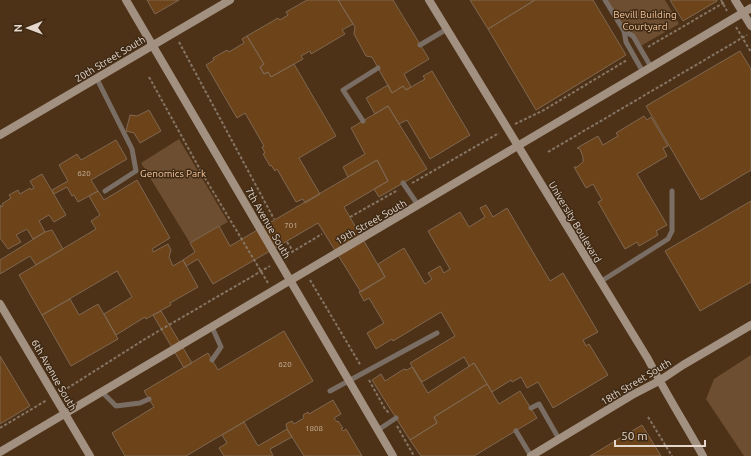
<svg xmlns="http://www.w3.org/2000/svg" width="751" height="456" viewBox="0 0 751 456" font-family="Ubuntu,sans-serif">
<rect width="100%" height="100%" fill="#3f2a15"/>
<path fill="#4d3218" d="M0,0H751V456H0Z"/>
<path fill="#6d4e31" d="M605,0H665L679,24L639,47L633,36L624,31Z
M179,139L228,222L190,243L141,163Z
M751,355V456H744L706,399L714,379Z"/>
<path fill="#6d4419" stroke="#7f6751" d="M147,0H179L155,14Z
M307,0H338L353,24L342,30L345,34L311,54L310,51L301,56L303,59L271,77L268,72L264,74L260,67L264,64L247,36L278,18L280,20L288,15L286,12Z
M338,0H393L429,59L404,74L411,87L406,90L403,86L392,93L372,57L366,56L354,34L355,27Z
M470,0H535L488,29Z
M535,0H593L626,55L536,110L488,29Z
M670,0H717V1L683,21Z
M247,36L264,64L260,67L264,74L268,72L271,77L294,64L336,136L299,158L320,194L305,203L303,199L296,202L277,169L275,171L271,165L270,166L263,154L265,153L262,147L264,146L245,113L237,118L206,65L214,60L213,58L227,50L229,52L244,43L242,39Z
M740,51L751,69V170L701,200L646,106Z
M432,71L470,135L430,159L407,120L399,124L388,106L375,114L366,98L388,85L392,93L403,86L406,90L425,79L423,76Z
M388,106L427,169L379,197L374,189L388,181L377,160L348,177L343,167L365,154L351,128Z
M149,110L161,131L140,143L134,133L126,131L130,115L137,116Z
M644,116L647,120L651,117L668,146L663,148L667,156L637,174L667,225L656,231L658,235L639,246L637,242L625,249L598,202L602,200L593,184L586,188L574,167H577L583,162V157L580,149L577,148L598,136L603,145L618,136L616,133Z
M116,140L127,159L91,180L98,191L78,202L74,195L72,196L67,187L54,194L52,190L68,181L59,165L77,154L81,160Z
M377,160L388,181L344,207L385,277L361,292L318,223L213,284L198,259L186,266L183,260L195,252L190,243L219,226L230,246Z
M42,174L66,215L54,222L49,215L39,221L45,232L33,239L27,229L16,235L21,242L8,249L0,238V205L1,207L3,206L2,204L11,198L9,195L18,190L20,194L30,188L31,190L34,188L30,181Z
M137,180L170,238L152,249L153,252L168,244L171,250L169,257L173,266L183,260L198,287L170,303L171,305L153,315L146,319L145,317L116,335L104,314L132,297L117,271L42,315L19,275L96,229L91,221L100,215L89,196L98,191L104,200Z
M751,201V282L700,311L665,251Z
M486,205L493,217L507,208L550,281L563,273L598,332L583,340L586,346L589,344L608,375L553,408L538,382L527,388L521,377L512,382L511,380L492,392L474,363L469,366L464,357L422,382L410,363L455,336L441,312L393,341L392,339L376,349L367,333L384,323L369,298L364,301L359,292L385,277L378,264L404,248L425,284L432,279L428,273L440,266L444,273L450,269L428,231L460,212L469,227L485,217L480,208Z
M52,230L63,249L36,265L30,256L0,274V260L45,232Z
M70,299L79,315L98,304L118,339L71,366L42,315Z
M161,311L192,363L184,368L153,315Z
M284,331L313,381L186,456H125L112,433L154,407L144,391L208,353L218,370Z
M0,356L30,406L0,424Z
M474,363L487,384L434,417L437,423L410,440L372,380L381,374L385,381L404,369L407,370L412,367L428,393Z
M487,384L499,404L520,391L537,418L474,456H421L410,440L437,423L434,417Z
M333,400L341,414L334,418L337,422L338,421L343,428L341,429L343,431L346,429L362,456H304L287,429L286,424L292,421L294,424L304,418L303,415L308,412L309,414Z
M244,422L258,446L287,429L292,437L270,449L273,456H224L219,448L227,443L222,435Z
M642,425L661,456H590Z"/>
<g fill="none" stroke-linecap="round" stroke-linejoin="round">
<path stroke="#877564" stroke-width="2" stroke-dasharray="3 2" stroke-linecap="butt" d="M721,0L727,11
M736,27L751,52
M179,42L274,219
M648,47L725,2
M149,77L202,173L268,283
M515,124L544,110L627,60
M548,152L747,35
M412,183L499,133
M350,217L398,190
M287,242L293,251
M287,255L322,234
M310,280L361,366
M369,380L385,409L390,414
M63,391L145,339L270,266
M648,417L672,456
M397,426L414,456
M0,428L47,400"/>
<path stroke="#796d64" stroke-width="5" d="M605,0L624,31L626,42L643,72
M624,31L633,36L651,67
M420,45L447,29
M97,79L132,149L136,171L105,191
M363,121L343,90L378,68
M403,183L418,205
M600,282L668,239L672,231V191
M212,327L221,347L212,360
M330,391L437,333
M102,392L116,406L140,403L149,399
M531,408L539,404L559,439
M378,430L396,418
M516,431L531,456"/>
<path stroke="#a29081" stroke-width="8" d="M126,0L393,456
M429,0L648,359C665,392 685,424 703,456
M735,0L751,26
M0,135L230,0
M0,304L90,456
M0,452L751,8
M531,456L632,395L659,381L683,365L751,325"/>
</g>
<g text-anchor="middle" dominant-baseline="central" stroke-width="3" stroke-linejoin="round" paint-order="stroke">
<g font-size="8" fill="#c7b29e">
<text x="84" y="173">620</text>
<text x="291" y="225">701</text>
<text x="285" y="364">620</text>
<text x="314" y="428">1808</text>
</g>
<g font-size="10" fill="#f7c79c" stroke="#3f2a15">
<text x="645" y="14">Bevill Building<tspan x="645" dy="12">Courtyard</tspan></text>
<text x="173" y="173">Genomics Park</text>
</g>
<g font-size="10" fill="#e5d7cb" stroke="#3f2a15">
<text transform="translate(110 59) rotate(-31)">20th Street South</text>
<text transform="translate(371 222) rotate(-30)">19th Street South</text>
<text transform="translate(575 222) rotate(59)">University Boulevard</text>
<text transform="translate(268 223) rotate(60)">7th Avenue South</text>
<text transform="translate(54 375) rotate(60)">6th Avenue South</text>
<text transform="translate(636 382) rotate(-31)">18th Street South</text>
</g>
</g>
<g transform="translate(28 28) rotate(269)" stroke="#3f2a15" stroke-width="3" paint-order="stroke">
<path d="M0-3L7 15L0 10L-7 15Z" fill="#e5d7cb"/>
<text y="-6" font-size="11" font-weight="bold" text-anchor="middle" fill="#e5d7cb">N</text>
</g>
<path d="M615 440v6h90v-6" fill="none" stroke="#e5d7cb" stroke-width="2"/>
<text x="621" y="440" font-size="12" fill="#e5d7cb" stroke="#3f2a15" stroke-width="3" paint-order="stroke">50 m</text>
</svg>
